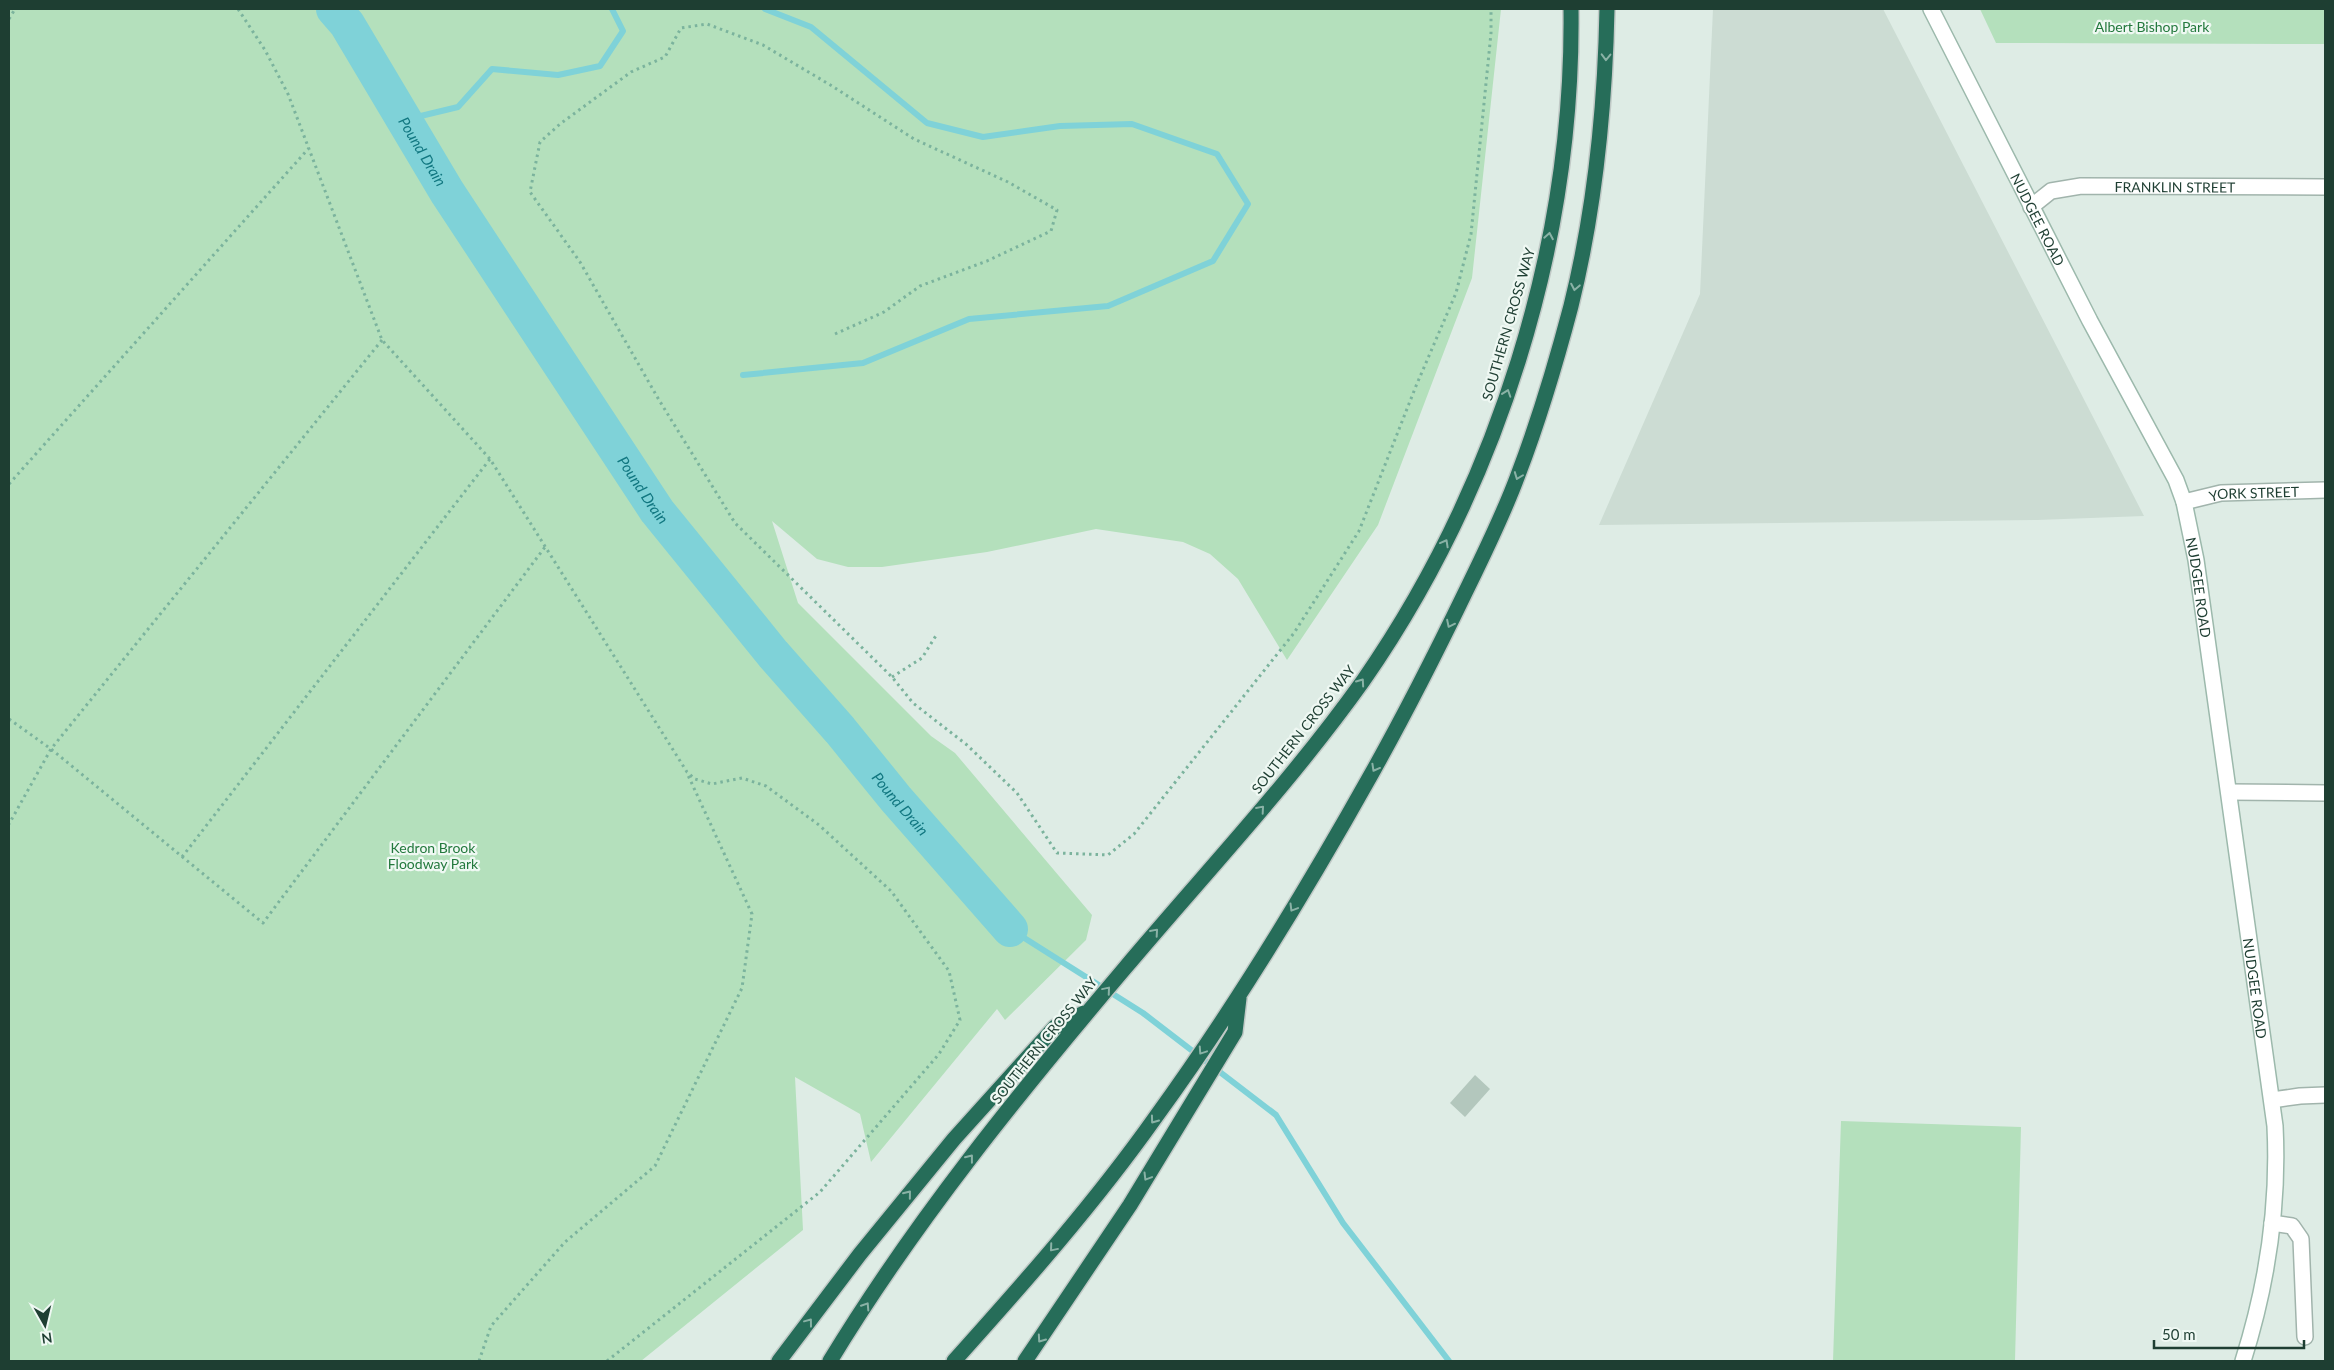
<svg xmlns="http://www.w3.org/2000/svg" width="2334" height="1370" viewBox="0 0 2334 1370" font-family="Lato,sans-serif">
<rect width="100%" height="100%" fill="#deece5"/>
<path fill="#ccdcd3" d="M1713,9H1883L2144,516L2037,520L1599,525L1700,294Z"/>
<path fill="#b4e0bc" d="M9,9H1501L1472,278L1378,525L1287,660L1238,579L1210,554L1183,542L1096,529L987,552L882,567H848L817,559L772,521L798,603L931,736L955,753L1092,915L1086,940L1005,1020L997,1009L871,1162L860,1114L795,1077L803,1230L641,1361H9Z
M1980,9H2325V44L1996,43Z
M1841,1121L2021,1127L2015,1361H1833Z"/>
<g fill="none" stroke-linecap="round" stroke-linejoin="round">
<path stroke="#7fd2d8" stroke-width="6" d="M404,120L458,107L492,69L558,75L600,66L623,31L612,9
M743,375L863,363L969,319L1108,306L1213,261L1248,204L1217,154L1132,124L1060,126L983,137L927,123L811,27L765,9
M1010,929L1143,1013L1276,1115L1343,1223L1449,1361"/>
<path stroke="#7fd2d8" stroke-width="36" id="s1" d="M334,9L347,24L447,192L657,511L773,654L840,730L896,799L1010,929"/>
</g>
<path fill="#b3c7bd" d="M1475,1075L1490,1089L1465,1117L1450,1103Z"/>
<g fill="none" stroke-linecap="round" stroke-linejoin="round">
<defs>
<g id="minor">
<path id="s2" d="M2031,207L2051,191L2081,186L2325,187"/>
<path id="s3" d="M2184,502L2221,493L2325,490"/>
<path d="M2229,792L2325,793"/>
<path d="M2272,1100L2300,1096L2325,1095"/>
<path d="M2272,1223L2292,1226L2301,1239L2305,1337"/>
</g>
<g id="secondary">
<path id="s4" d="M1931,9L2090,321L2176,480L2184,502L2196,560L2275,1126C2279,1205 2267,1285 2243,1361"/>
</g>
<path id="motorway" d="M779,1361L860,1254L954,1139L1055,1027L1084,1013
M830,1361C915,1221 1019,1093 1125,968C1205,873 1291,782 1363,681C1497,488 1574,244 1571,9
M954,1361C1024,1283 1094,1204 1155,1118C1235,1008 1306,891 1372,773C1405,714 1435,655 1464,595C1483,556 1503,516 1518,475C1539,420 1556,363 1571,306C1595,209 1605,109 1607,9
M1025,1361L1130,1205L1235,1032L1239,998"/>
</defs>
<use href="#minor" stroke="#a1b4ac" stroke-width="18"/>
<use href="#secondary" stroke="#9cb9ac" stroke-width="18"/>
<use href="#motorway" stroke="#c0c9c6" stroke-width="18"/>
<path stroke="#7bb39d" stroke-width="3" stroke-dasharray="2.5 4" stroke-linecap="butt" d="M238,9L265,50L288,94L382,340L490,459L687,772L695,779L712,784L742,778L766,786L819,825L891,891L949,971L960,1020L939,1054L820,1192L607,1361
M9,19L15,9
M835,334L884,312L920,286L987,261L1051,231L1057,210L1008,182L914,139L832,86L763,45L707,24L681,28L665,57L631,72L560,124L540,142L530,192L580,262L659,400L735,523L892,677L913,703L967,745L1017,793L1057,853L1108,855L1134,834L1294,633L1359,531L1416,386L1456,293L1471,234L1491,33V9
M382,340L51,749L263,923L545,547
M9,484L309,148
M892,677L922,658L937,634
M9,719L51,749L9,824
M182,857L490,459
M479,1361L491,1326L565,1242L655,1166L742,988L752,914L687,773"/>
<use href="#minor" stroke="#fff" stroke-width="15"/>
<use href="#secondary" stroke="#fff" stroke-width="15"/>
<use href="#motorway" stroke="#266d59" stroke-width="15"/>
</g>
<defs><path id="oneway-chevron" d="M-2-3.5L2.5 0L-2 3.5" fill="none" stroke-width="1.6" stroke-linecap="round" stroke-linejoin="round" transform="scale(1.25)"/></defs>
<g stroke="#8ab2a6">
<use href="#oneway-chevron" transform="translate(1606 57) rotate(91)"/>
<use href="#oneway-chevron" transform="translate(1549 236) rotate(-80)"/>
<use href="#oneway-chevron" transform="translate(1575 287) rotate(101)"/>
<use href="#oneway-chevron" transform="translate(1507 393) rotate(-71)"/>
<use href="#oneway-chevron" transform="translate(1518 476) rotate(111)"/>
<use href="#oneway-chevron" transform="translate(1445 543) rotate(-61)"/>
<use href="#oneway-chevron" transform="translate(1450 624) rotate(116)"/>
<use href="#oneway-chevron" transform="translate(1361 682) rotate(-55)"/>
<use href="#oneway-chevron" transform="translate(1375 768) rotate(119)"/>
<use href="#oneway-chevron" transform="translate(1261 809) rotate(-49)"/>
<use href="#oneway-chevron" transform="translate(1293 908) rotate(121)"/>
<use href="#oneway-chevron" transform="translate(1155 932) rotate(-49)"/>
<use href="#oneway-chevron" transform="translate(1107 990) rotate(-50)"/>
<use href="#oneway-chevron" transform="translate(1202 1051) rotate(124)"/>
<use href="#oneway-chevron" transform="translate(1154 1120) rotate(126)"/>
<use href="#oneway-chevron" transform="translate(970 1158) rotate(-52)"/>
<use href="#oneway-chevron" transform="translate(1147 1177) rotate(121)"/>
<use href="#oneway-chevron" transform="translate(908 1194) rotate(-51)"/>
<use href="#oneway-chevron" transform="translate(1053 1248) rotate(130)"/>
<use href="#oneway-chevron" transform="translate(866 1306) rotate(-57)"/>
<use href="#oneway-chevron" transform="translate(809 1322) rotate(-53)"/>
<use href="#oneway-chevron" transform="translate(1041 1339) rotate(125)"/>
</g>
<g text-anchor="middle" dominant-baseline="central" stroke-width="4.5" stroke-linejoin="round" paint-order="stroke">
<g font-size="14" fill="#23793d" stroke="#eff8f3">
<text x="2152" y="26">Albert Bishop Park</text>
<text x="433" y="847">Kedron Brook<tspan x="433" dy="16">Floodway Park</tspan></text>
</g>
<g font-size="14" fill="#1e3e32" stroke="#eff8f3">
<text stroke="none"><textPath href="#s2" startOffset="150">FRANKLIN STREET</textPath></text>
<text stroke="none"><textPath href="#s4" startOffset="236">NUDGEE ROAD</textPath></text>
<text transform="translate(1508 324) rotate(-74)">SOUTHERN CROSS WAY</text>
<text stroke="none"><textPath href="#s3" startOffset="71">YORK STREET</textPath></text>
<text stroke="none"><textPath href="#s4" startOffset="641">NUDGEE ROAD</textPath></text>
<text transform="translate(1303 729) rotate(-52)">SOUTHERN CROSS WAY</text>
<text stroke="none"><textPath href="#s4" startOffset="1046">NUDGEE ROAD</textPath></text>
<text transform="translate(1044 1040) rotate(-51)">SOUTHERN CROSS WAY</text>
</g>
<g font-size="15" font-style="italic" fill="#117780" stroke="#eff8f3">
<text stroke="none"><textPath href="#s1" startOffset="168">Pound Drain</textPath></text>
<text stroke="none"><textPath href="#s1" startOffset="572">Pound Drain</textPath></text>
<text stroke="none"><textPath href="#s1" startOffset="978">Pound Drain</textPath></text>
</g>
</g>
<rect width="2334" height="1370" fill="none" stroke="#1e3e32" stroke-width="20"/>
<g transform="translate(45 1325) rotate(172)" stroke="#eff8f3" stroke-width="4" paint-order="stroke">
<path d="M0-4L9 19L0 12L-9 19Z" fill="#1e3e32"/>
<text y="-8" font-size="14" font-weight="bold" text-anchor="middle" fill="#1e3e32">N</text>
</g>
<path d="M2154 1340v8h150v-8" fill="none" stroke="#1e3e32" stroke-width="2.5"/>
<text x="2162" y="1340" font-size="15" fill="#1e3e32" stroke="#eff8f3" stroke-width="4" paint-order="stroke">50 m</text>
</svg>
